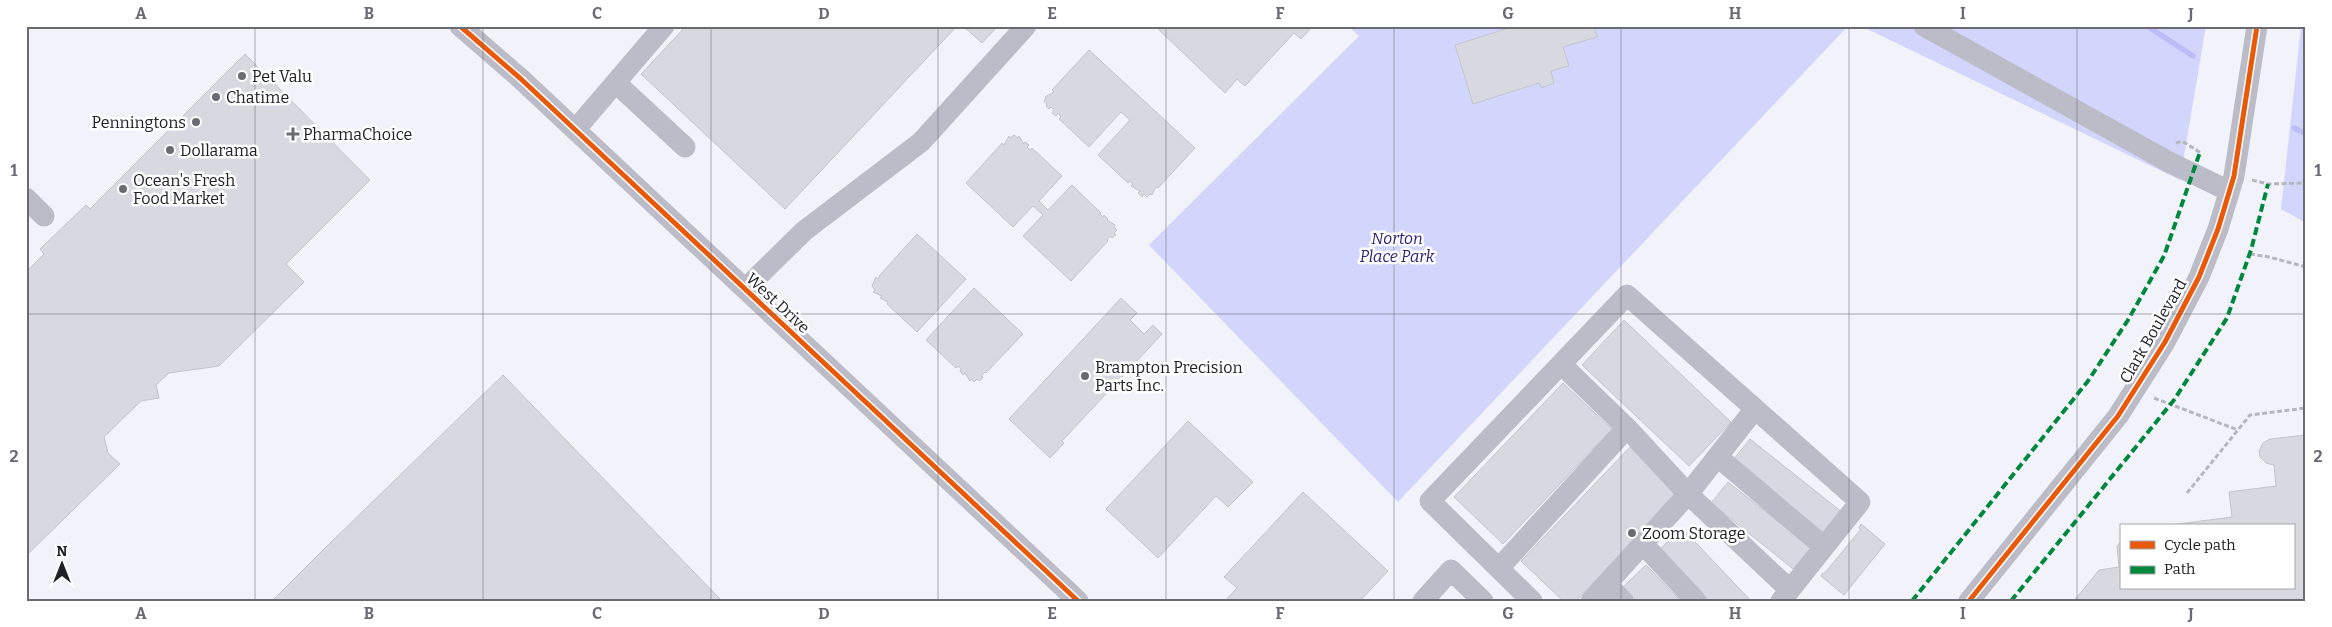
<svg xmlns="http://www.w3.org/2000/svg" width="2332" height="627" viewBox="0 0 2332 627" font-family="Bitter,serif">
<rect width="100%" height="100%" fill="#f2f3fa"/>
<path fill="#d3d6fc" d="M1348,26H1848L1398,502L1149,245L1359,36Z
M1861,26H2206L2180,180Z
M2301,26H2306V223L2281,209Z"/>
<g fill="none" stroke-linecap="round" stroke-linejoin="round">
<path stroke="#bbbdf6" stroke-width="5.5" d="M2147,26L2193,56
M2294,128L2306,134"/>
</g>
<path fill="#d8d9e0" stroke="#c3c4cb" d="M686,26H957L785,209L641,74Z
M963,26H998L982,43Z
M1155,26H1313L1301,39L1294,33L1245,86L1237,79L1225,93Z
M1515,26H1594L1597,37L1563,47L1569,66L1551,71L1554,83L1541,88L1539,83L1473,104L1455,45Z
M1089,50L1195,148L1158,188L1156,187L1152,195L1150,194L1147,197L1144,194L1142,197L1138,193L1140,191L1131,186L1133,184L1129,181L1128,183L1098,155L1130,120L1121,112L1089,147L1059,119L1061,117L1058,113L1056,116L1052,113L1054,110L1051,107L1049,109L1046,106L1047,104L1044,101L1046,98L1045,97L1054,92L1052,90Z
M245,54L370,180L286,264L304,282L219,366L169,373L156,385L159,398L141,401L104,437L108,453L120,464L26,556V272L44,254L40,249L86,205L90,209Z
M1014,135L1018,138L1019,136L1024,144L1025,142L1029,145L1027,147L1030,150L1032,148L1062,176L1039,201L1048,210L1072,185L1101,213L1100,214L1103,217L1104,215L1108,219L1107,220L1115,225L1114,227L1117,230L1114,233L1116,235L1112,238L1110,236L1107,240L1108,241L1071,281L1023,236L1043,215L1033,206L1013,227L966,183L1002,143L1004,145L1009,136L1010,138Z
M917,234L966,279L917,332L887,304L888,302L880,298L882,296L873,292L875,290L872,286L876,277L878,279L880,275Z
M974,288L1023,334L986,373L985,372L981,376L983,377L980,381L977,379L974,382L972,379L970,381L965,373L963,375L960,371L961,369L958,366L956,368L926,340Z
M1121,298L1137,313L1130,320L1144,334L1153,325L1162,334L1062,441L1064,443L1050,458L1009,419Z
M1624,320L1731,422L1689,466L1582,365Z
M503,375L722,601H272L326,547Z
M1563,383L1612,429L1503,544L1454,497Z
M1188,421L1253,482L1228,507L1216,496L1158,558L1106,509Z
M2306,435V601H2074L2099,570L2119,567L2117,546L2121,541V588H2293V526H2163L2232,517L2229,492L2276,486L2274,465L2266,463L2260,457L2259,451L2263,443L2270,439Z
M1750,439L1843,513L1826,534L1733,460Z
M1630,447L1679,493L1576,601H1563L1521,561Z
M1728,482L1814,550L1797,572L1711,503Z
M1303,492L1388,571L1360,601H1225L1237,588L1224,577Z
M1861,524L1885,544L1844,595L1821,576L1823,573L1824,574L1861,529L1859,528Z
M1682,528L1751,601H1709L1659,550Z
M1646,565L1681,601H1637L1623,587Z"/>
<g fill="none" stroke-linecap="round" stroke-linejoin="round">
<path stroke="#b6b7be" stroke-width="3" stroke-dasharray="5 2.5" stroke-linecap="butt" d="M2176,143L2182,141L2201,153
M2252,180L2268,184L2306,183
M2250,254L2269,257L2306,267
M2154,398L2238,430
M2187,493L2250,415L2306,408"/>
<path stroke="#bbbcc8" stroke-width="21" d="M460,26L521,79L1078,601
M1924,26L2169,162L2229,191
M616,83L685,147
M575,130L664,26
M26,198L44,216
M745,289L804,231L921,142L1026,26
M1562,365L1627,428L1688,494L1790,590
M1718,457L1824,547
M1643,544L1696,601
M1499,568L1627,428
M1607,584L1623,601
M1423,601L1451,570L1483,601
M1532,601L1430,501L1627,295L1860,502L1781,601
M1591,601L1688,494L1754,410
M1969,601L2118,416L2165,342L2199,277L2218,229L2234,176L2257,26"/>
<path stroke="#00873e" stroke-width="4" stroke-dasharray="8 4" stroke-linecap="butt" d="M1912,601L2088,381L2128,320L2164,256L2200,152
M2011,601L2174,400L2227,318L2251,250L2268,184"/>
<defs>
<path id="cycleway" d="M460,26L521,79L1078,601
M1969,601L2118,416L2165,342L2199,277L2218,229L2234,176L2257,26"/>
</defs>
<use href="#cycleway" stroke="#fff" stroke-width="8"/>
<use href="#cycleway" stroke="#e8590c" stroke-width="5"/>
</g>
<path fill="none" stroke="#6a6a72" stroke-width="1" stroke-opacity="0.55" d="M255,26V601M483,26V601M711,26V601M938,26V601M1166,26V601M1394,26V601M1621,26V601M1849,26V601M2077,26V601M26,314H2306"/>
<g fill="#6a6a72" stroke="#fff" stroke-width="2">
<circle cx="242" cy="76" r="5"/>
<circle cx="216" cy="97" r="5"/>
<circle cx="196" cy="122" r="5"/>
<path d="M290.5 126.5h5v5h5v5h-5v5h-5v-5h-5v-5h5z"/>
<circle cx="170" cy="150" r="5"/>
<circle cx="123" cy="189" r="5"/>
<circle cx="1085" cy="376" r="5"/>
<circle cx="1632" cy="533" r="5"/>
</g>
<g text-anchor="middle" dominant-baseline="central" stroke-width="5" stroke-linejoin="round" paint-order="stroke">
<g font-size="16" fill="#202028" stroke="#fff" text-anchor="start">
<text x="252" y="76">Pet Valu</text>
<text x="226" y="97">Chatime</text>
<text x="186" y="122" text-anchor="end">Penningtons</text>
<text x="303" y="134">PharmaChoice</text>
<text x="180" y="150">Dollarama</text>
<text x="133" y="180">Ocean's Fresh<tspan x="133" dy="18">Food Market</tspan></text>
<text x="1095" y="367">Brampton Precision<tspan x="1095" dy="18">Parts Inc.</tspan></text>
<text x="1642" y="533">Zoom Storage</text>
</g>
<g font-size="16" font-style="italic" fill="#2d2079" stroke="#fff">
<text x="1397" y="238">Norton<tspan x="1397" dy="18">Place Park</tspan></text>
</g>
<g font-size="16" fill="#202028" stroke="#fff">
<text transform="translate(778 303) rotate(43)">West Drive</text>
<text transform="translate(2153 331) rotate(-60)">Clark Boulevard</text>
</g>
</g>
<rect width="2332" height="627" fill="none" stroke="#ffffff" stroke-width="55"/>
<rect x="2120" y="524" width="175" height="65" fill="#ffffff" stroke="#a6a6a9"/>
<rect x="2130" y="541" width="25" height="8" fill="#e8590c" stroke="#a6a6a9"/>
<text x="2164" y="550" font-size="15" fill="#202028">Cycle path</text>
<rect x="2130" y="566" width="25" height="8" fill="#00873e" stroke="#a6a6a9"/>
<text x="2164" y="574" font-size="15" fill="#202028">Path</text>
<g transform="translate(62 564)" stroke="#ffffff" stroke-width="4" paint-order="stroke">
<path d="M0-4L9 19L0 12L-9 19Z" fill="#202028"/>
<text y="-8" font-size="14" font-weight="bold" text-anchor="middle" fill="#202028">N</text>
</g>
<rect x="28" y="28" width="2276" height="572" fill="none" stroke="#6a6a72" stroke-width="2"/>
<g font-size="16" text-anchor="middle" font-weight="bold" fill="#6a6a72">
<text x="141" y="19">A</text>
<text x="369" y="19">B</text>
<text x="597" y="19">C</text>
<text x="824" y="19">D</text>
<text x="1052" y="19">E</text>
<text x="1280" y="19">F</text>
<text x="1508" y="19">G</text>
<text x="1735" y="19">H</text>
<text x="1963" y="19">I</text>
<text x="2191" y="19">J</text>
<text x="14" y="176">1</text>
<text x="2318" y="176">1</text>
<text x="14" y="462">2</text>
<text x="2318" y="462">2</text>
<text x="141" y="619">A</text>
<text x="369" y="619">B</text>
<text x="597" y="619">C</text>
<text x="824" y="619">D</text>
<text x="1052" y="619">E</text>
<text x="1280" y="619">F</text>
<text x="1508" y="619">G</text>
<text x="1735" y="619">H</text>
<text x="1963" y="619">I</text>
<text x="2191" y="619">J</text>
</g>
</svg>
